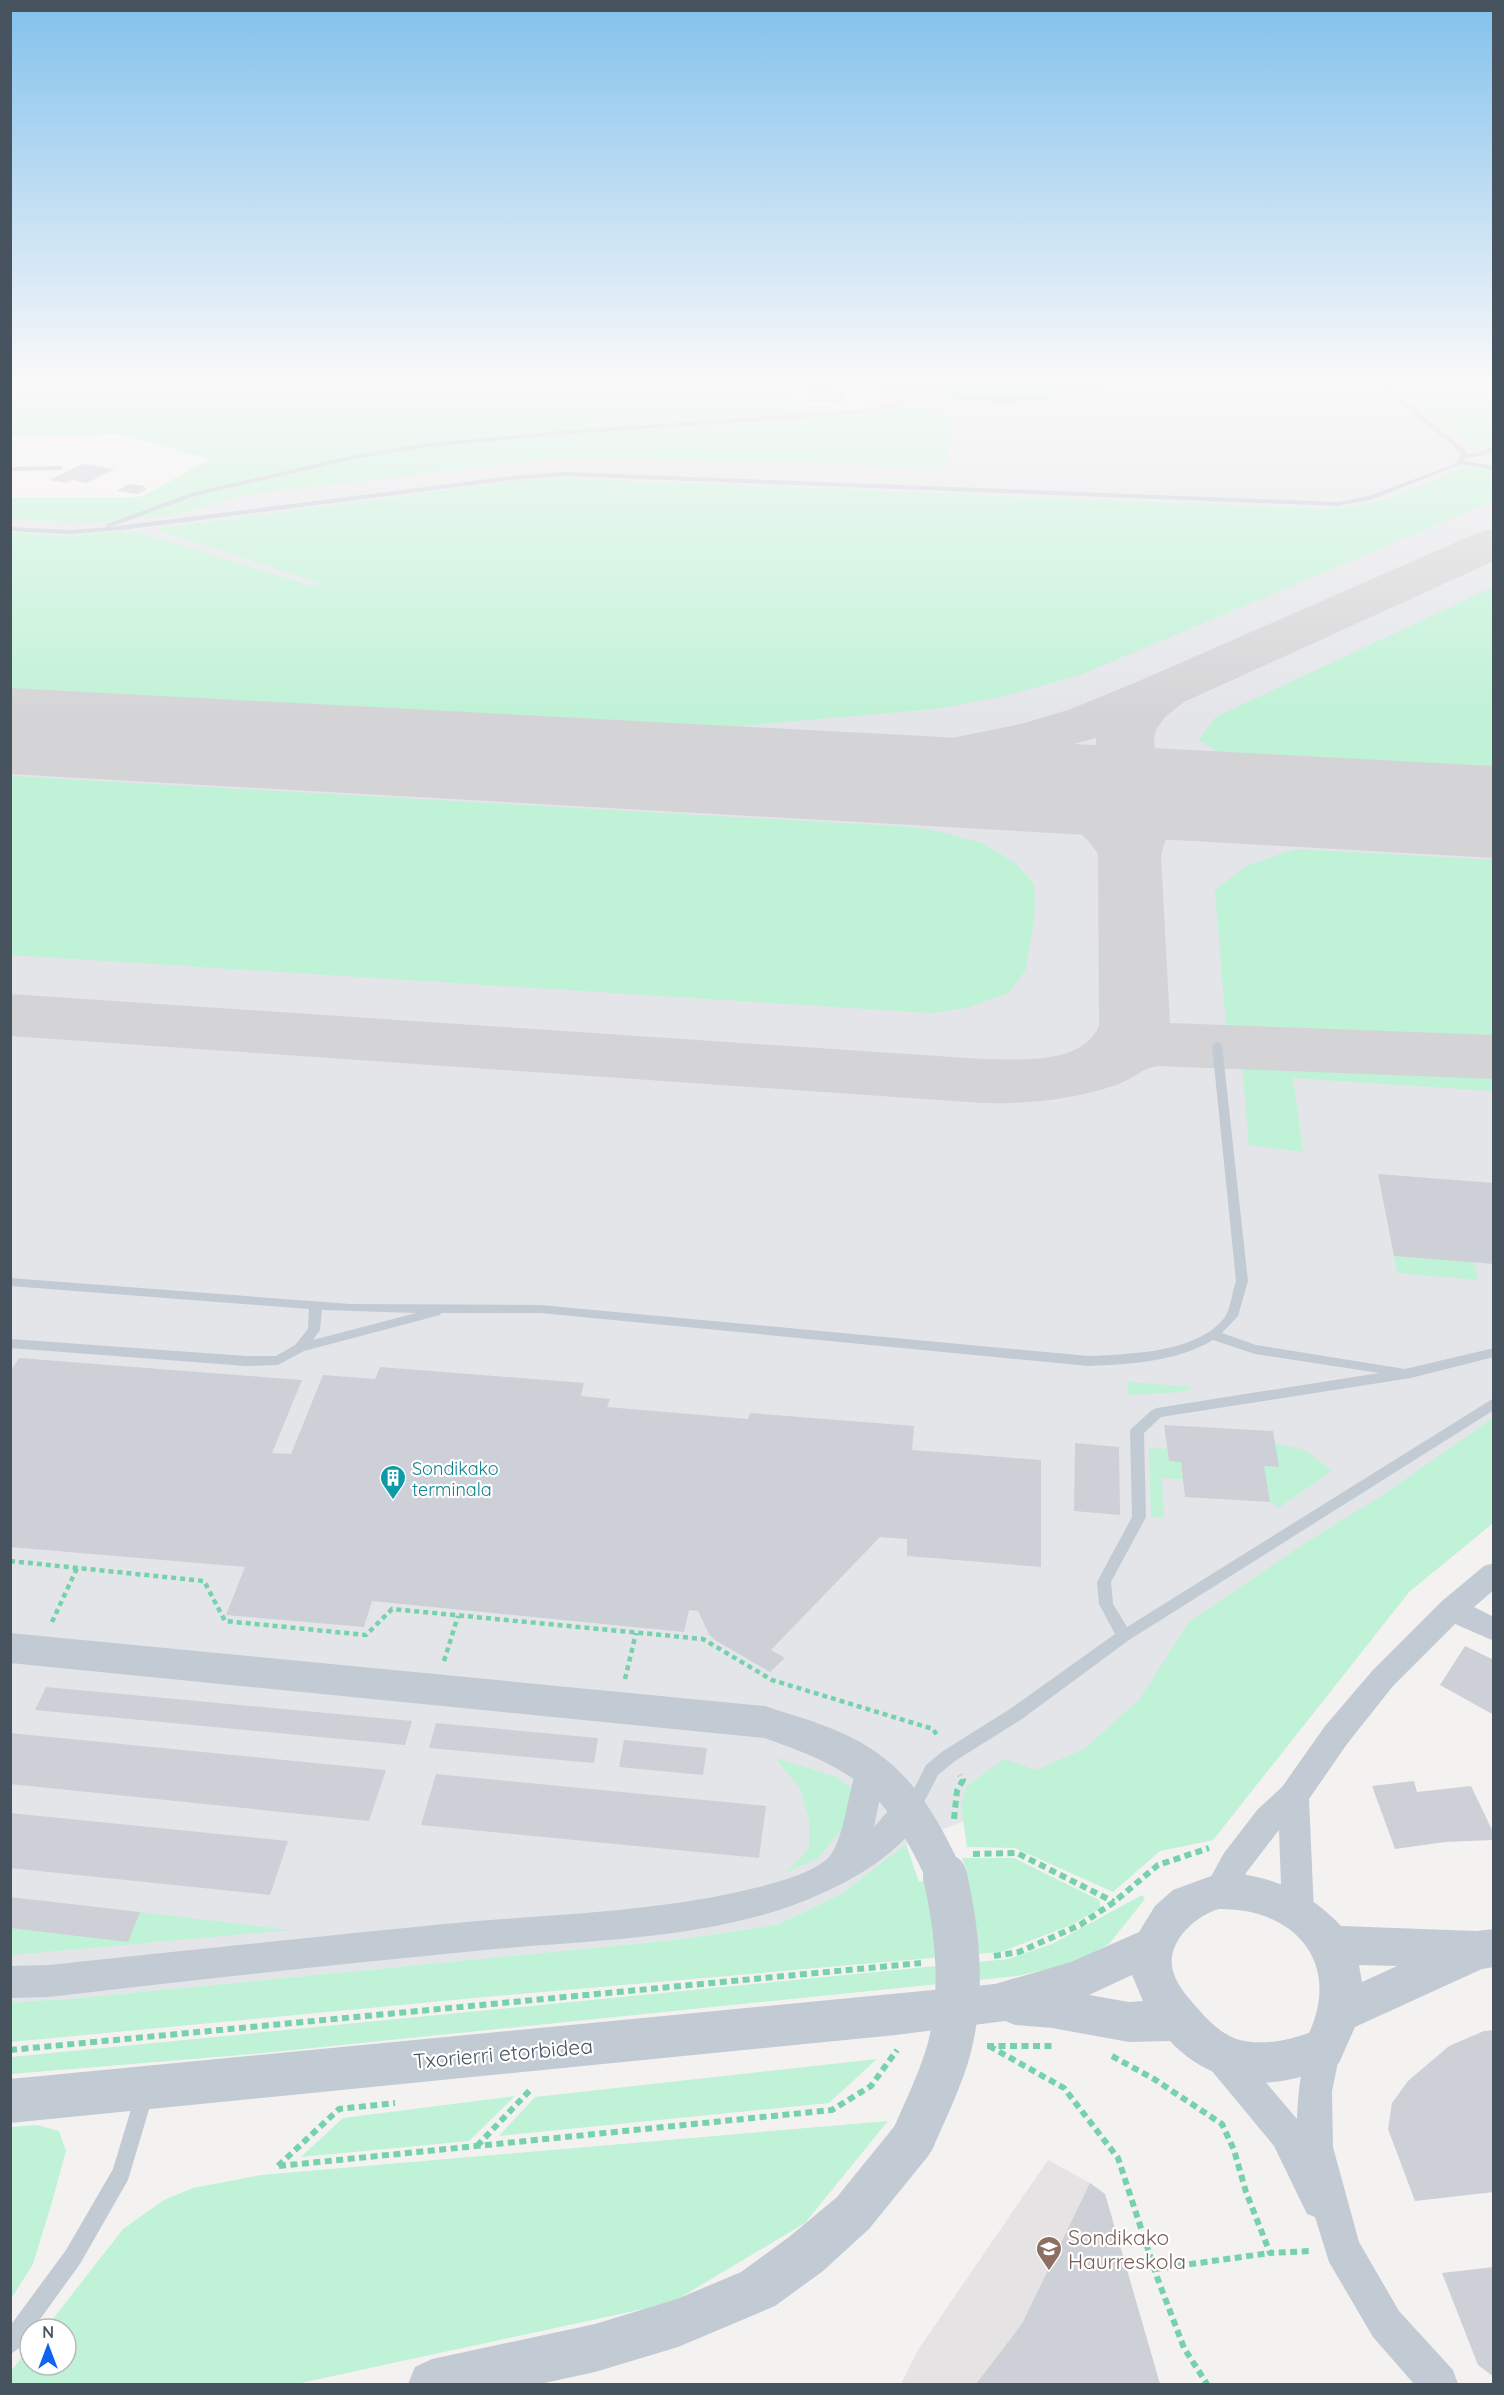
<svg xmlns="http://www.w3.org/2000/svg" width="1504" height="2395" viewBox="0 0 1504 2395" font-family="Quicksand,sans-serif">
<rect width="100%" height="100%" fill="#f4f2f1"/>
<path fill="#e5e3e3" d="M1048,2160L1090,2183L1105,2194L1160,2384H901L918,2350Z"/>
<path fill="#e3e5e9" d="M912,383H1493V1523L1409,1592L1213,1840L1160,1851L1118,1886L964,1821L906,1844L841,1894L777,1925L674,1940L69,1999L11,2002V520L91,523L138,508L866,407L864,404L892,390L910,388Z"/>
<path fill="#bff2d6" d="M10,383H801L793,404L892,410L920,405L952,417L946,470L812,462L550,459L245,495L172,515L91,523L11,520V498H123L143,496L210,459L119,434L11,437Z
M1387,383H1473L1493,386V442L1478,448L1471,446Z
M1467,466L1494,469L1493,501L1080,675L1005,696L934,709L729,727L11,689L10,533L61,535L135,531L312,586L321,583L160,531V528L515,481L559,478L1326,509C1378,507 1419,487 1467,466Z
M1493,587V767L1218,752L1199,740L1216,717Z
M10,776L912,827L946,833L984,844L1015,863L1034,884L1035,909L1026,969L1010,992L967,1008L930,1013L11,955Z
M1295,849L1493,860V1050L1227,1037L1215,890L1246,866Z
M1241,1054L1493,1065V1091L1293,1078L1303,1152L1249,1145Z
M1394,1256L1474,1262L1478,1280L1397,1273Z
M1128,1382L1195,1387L1182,1392L1128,1395Z
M1493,1418V1523L1409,1592L1213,1840L1160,1851L1113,1892L1015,1848L967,1847L961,1805L967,1786L1004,1759L1036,1770L1084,1749L1139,1700L1189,1622L1310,1540L1383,1495Z
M1275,1443L1305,1450L1332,1471L1278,1508L1270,1502L1264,1466L1278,1467Z
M1149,1448L1167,1449L1169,1461L1181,1462L1183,1479L1162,1478L1164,1518H1151Z
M775,1758L837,1777L851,1788L855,1804L850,1819L818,1858L787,1872L809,1848V1819L800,1788Z
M906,1844L919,1882L967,1871L962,1858H1014L1099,1900L1101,1908L1071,1925L1001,1952L485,1997L11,2042V2002L69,1999L674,1940L777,1925L841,1894Z
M1142,1895L1145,1899L1109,1944L1078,1962L1017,1976L253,2054L11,2074V2057L1008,1959L1052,1944Z
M140,1912L290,1930L11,1955V1928L128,1942Z
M877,2059L829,2103L499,2136L535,2097Z
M515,2096L469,2141L301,2157L343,2118Z
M888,2121L805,2223L671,2303L296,2384H11V2371L30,2347V2365H66V2329H45L123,2229L164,2200L193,2188L261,2175Z
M37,2125L59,2131L66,2151L52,2202L33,2264L11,2299V2127Z"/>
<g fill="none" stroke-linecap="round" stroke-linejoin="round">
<path fill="#8ad5f1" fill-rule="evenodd" d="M866,383H959L997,387L1047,383H1110L1106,389C1072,397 1031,404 995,403C957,401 918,395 879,391L870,389Z"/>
<path fill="#d4d4d6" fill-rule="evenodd" d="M1494,529V561L1184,702L1165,717L1156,730L1154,738L1157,795C1197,786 1236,776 1276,786L1285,799L1276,812C1246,819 1188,814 1167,839C1163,843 1163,851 1161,856L1170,1023L1494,1035V1079L1158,1066C1142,1068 1132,1080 1116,1085C1072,1100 1028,1104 982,1103L10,1036V994L982,1059C1019,1059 1081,1066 1099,1026L1098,854C1065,803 1012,809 961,797L952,784L961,771L856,784L719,788L698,782L690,770L698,758L719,752L811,751L902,745L947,739L1021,724L1071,709L1146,678L1477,533ZM1096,738L1097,791L1047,776L987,767Z"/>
<path fill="#d4d4d6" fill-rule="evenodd" d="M10,688L1494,766V858L10,774Z"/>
</g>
<path fill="#cdd0d7" d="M812,385L831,386V389L846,390L841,403L806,401Z
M82,464L115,469L87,483L72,480L65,483L49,480Z
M129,484L146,486L143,488L147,489L137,494L117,491Z
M1378,1174L1494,1183V1264L1394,1256Z
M19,1358L302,1380L272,1453L291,1454L323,1375L375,1379L380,1367L584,1383L581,1396L610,1399L607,1407L748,1419L750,1413L914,1426L912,1450L1041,1460V1567L907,1556V1539L880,1537L771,1650L785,1658L770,1672L715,1640L709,1634L698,1611L689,1610L684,1632L372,1601L364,1627L226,1615L245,1567L10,1547V1372Z
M1164,1425L1273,1431L1279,1467L1264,1466L1270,1502L1185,1497L1181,1462L1169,1461Z
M1075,1443L1119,1447L1120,1515L1074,1511Z
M1465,1646L1494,1660V1715L1440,1685Z
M46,1687L412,1721L405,1745L35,1710Z
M436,1723L598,1738L594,1763L429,1748Z
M10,1733L386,1770L369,1821L10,1784Z
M624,1740L707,1748L703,1775L619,1767Z
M436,1774L766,1806L759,1858L421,1825Z
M1414,1781L1417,1792L1471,1786L1494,1834V1840L1445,1842L1395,1849L1372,1786Z
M10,1813L288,1841L270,1895L10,1868Z
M10,1897L140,1912L128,1942L10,1928Z
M1494,2030V2192L1415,2201L1388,2129L1392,2103L1408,2081L1449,2046L1484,2031Z
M1090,2183L1105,2194L1160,2384H976L1022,2324Z
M1494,2267V2377L1478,2365L1442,2273Z"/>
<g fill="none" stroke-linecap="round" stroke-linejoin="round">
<path stroke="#75d2aa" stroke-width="4.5" stroke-dasharray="5 4" stroke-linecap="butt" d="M10,1561L204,1581L225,1621L366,1635L392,1609L703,1639L772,1680L933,1729L938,1737
M52,1622L77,1568
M444,1661L458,1616
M625,1679L636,1633"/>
<path stroke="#75d2aa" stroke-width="6" stroke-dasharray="7 4.5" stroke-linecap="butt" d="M954,1819L957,1791L963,1780L960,1775
M973,1854L1017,1853L1114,1902
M994,1956L1019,1952L1080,1925L1114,1902L1158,1865L1209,1848
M987,2046H1055
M989,2046L1064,2088L1118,2158L1157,2277L1184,2348L1207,2384
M10,2050L921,1963
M1112,2056L1154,2079L1222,2124L1234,2150L1246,2192L1270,2253L1310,2251
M477,2146L532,2088
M278,2166L339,2109L395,2103
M279,2166L832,2110L871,2086L897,2050
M1155,2269L1270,2253"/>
<path fill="#c2cbd4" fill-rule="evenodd" d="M920,383H926C911,408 885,409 859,414L559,435L430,447L359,458L195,496L110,527L512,476L565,472L1338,502L1369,496L1455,464L1461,456L1459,451L1376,383H1383L1464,449L1467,454L1477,453L1494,446V451L1480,456L1466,458L1464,461L1494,466V470L1461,464L1373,499L1338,506L565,476L512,480L122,530L70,534L10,531V527L70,530L108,527L105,525L107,524L191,493L359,454L430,443L559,431L859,410C882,406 906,405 920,383Z
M1487,383H1494V386L1488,384Z
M10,467L60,466L63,468L60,470L10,471Z
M1217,1042L1222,1045L1248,1281L1238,1316L1222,1333L1256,1345L1405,1369L1494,1348V1357L1411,1378L1161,1417L1144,1433L1146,1517L1111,1582L1113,1604L1127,1627L1494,1398V1410L1129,1640L1022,1719L955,1761L938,1775L919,1812L913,1814L907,1812L905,1807L926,1765L943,1751L1010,1709L1115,1634L1099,1604L1097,1582L1132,1517L1130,1431L1132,1428L1152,1410L1157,1408L1379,1373L1255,1354L1213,1340C1176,1362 1131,1364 1089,1366L540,1313H441L440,1315L304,1351L278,1365L246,1366L10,1348V1339L246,1356H276L295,1345L308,1329L309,1309L10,1286V1278L350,1304L540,1305L1089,1356C1129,1354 1198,1353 1225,1317C1231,1307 1232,1292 1236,1281L1212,1045ZM322,1310L416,1313L313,1340L320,1330Z
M144,2087L151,2090L153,2096L128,2180L80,2264L33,2329H30C30,2339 19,2350 10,2354V2326L66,2250L113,2169L135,2096L137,2090Z"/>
<path fill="#c2cbd4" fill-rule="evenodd" d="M1494,1563V1590L1474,1607L1494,1617V1641L1455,1624L1393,1686L1347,1744L1309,1799L1314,1912L1309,1922L1298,1927L1287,1922L1282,1912L1279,1830L1246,1873L1230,1901L1219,1905L1208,1901L1203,1891L1224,1853L1258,1809L1282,1787L1325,1726L1373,1670L1442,1601L1484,1566Z
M871,1754L882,1758L886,1767L874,1827C889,1812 899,1791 922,1800L926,1809C902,1860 825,1896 773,1912C680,1940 581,1941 485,1950C340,1964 194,1980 49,1997L10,1998V1966L49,1965C181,1951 313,1937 445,1924C548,1914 654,1913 755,1888C778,1882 807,1875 826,1860C845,1845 849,1781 860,1758Z
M1324,2032L1336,2036L1341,2048L1332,2091L1333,2147L1359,2242L1399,2311L1453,2370L1458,2384H1414L1373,2337L1329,2262L1315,2217L1307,2214L1274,2146L1211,2070L1206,2058L1211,2046L1223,2041L1235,2046L1297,2119C1298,2091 1301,2063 1312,2036Z"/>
<path fill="#c2cbd4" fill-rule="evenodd" d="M10,1633L765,1706C788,1714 812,1720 835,1730C906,1759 934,1809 965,1876L959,1889L945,1894L931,1889C887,1794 863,1772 764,1738L10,1663Z
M1219,1873C1265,1872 1310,1892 1341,1926L1476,1931L1494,1929V1967L1482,1969L1355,2027L1339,2063C1299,2080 1262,2091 1219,2074C1200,2067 1184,2056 1170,2041L1129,2042L1052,2028L1015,2025L1005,2021L896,2035L10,2123V2079L995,1984L1071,1962L1139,1932L1155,1906L1173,1890ZM1219,1909C1293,1908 1342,1961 1309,2033C1286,2041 1260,2046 1236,2039C1223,2034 1209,2022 1200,2011C1191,2001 1178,1987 1174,1974C1163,1945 1194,1916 1219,1909ZM1359,1965L1397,1966L1362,1982ZM1132,1975L1143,2001L1129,2002L1089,1995Z
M913,2117L929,2123L935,2139L929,2155L869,2229L823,2271L775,2306L678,2347L595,2372L540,2384H408L415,2367L432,2359L595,2324L677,2299L741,2272L789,2237L837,2197L897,2123Z"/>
<path stroke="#c2cbd4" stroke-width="44" d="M913,2139C925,2110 941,2080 949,2049C964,1992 958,1933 945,1876"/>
</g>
<linearGradient id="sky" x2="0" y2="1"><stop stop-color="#82c1ec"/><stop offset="0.53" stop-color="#faf9f9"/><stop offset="1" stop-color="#faf9f9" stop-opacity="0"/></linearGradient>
<rect width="1504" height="719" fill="url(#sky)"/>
<defs>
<symbol id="building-pin" viewBox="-11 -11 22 30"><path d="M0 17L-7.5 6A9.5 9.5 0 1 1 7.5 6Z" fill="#0f9aa8" stroke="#fff"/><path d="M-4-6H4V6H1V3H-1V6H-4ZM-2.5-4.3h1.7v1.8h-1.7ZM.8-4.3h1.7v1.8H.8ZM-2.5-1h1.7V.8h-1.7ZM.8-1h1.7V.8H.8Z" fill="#fff"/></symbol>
<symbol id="school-pin" viewBox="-11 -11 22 30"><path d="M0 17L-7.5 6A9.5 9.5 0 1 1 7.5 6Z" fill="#8d6e63" stroke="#fff"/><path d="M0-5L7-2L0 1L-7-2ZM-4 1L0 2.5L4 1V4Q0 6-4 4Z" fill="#fff"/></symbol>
</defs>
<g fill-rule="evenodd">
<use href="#building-pin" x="378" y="1463" width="30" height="40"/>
<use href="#school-pin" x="1034" y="2234" width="30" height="40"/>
</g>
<g text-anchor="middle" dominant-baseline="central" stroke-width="4.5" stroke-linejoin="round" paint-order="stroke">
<g font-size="18" fill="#0d838f" stroke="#fff" text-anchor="start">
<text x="412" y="1468">Sondikako<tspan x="412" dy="21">terminala</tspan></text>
</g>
<g font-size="21" fill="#485360" stroke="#fff">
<text transform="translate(503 2053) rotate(-5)">Txorierri etorbidea</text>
</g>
<g font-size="21" fill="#785e54" stroke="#fff" text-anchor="start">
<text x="1068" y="2237">Sondikako<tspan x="1068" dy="24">Haurreskola</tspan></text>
</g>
</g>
<rect width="1504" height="2395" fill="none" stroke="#485360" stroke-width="24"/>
<g transform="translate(48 2347)"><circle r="28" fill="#ffffff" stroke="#b6babf" stroke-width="1.5"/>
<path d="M0-4.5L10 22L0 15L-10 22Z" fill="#1064ef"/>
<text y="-9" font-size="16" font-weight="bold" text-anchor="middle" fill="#485360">N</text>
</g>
</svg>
